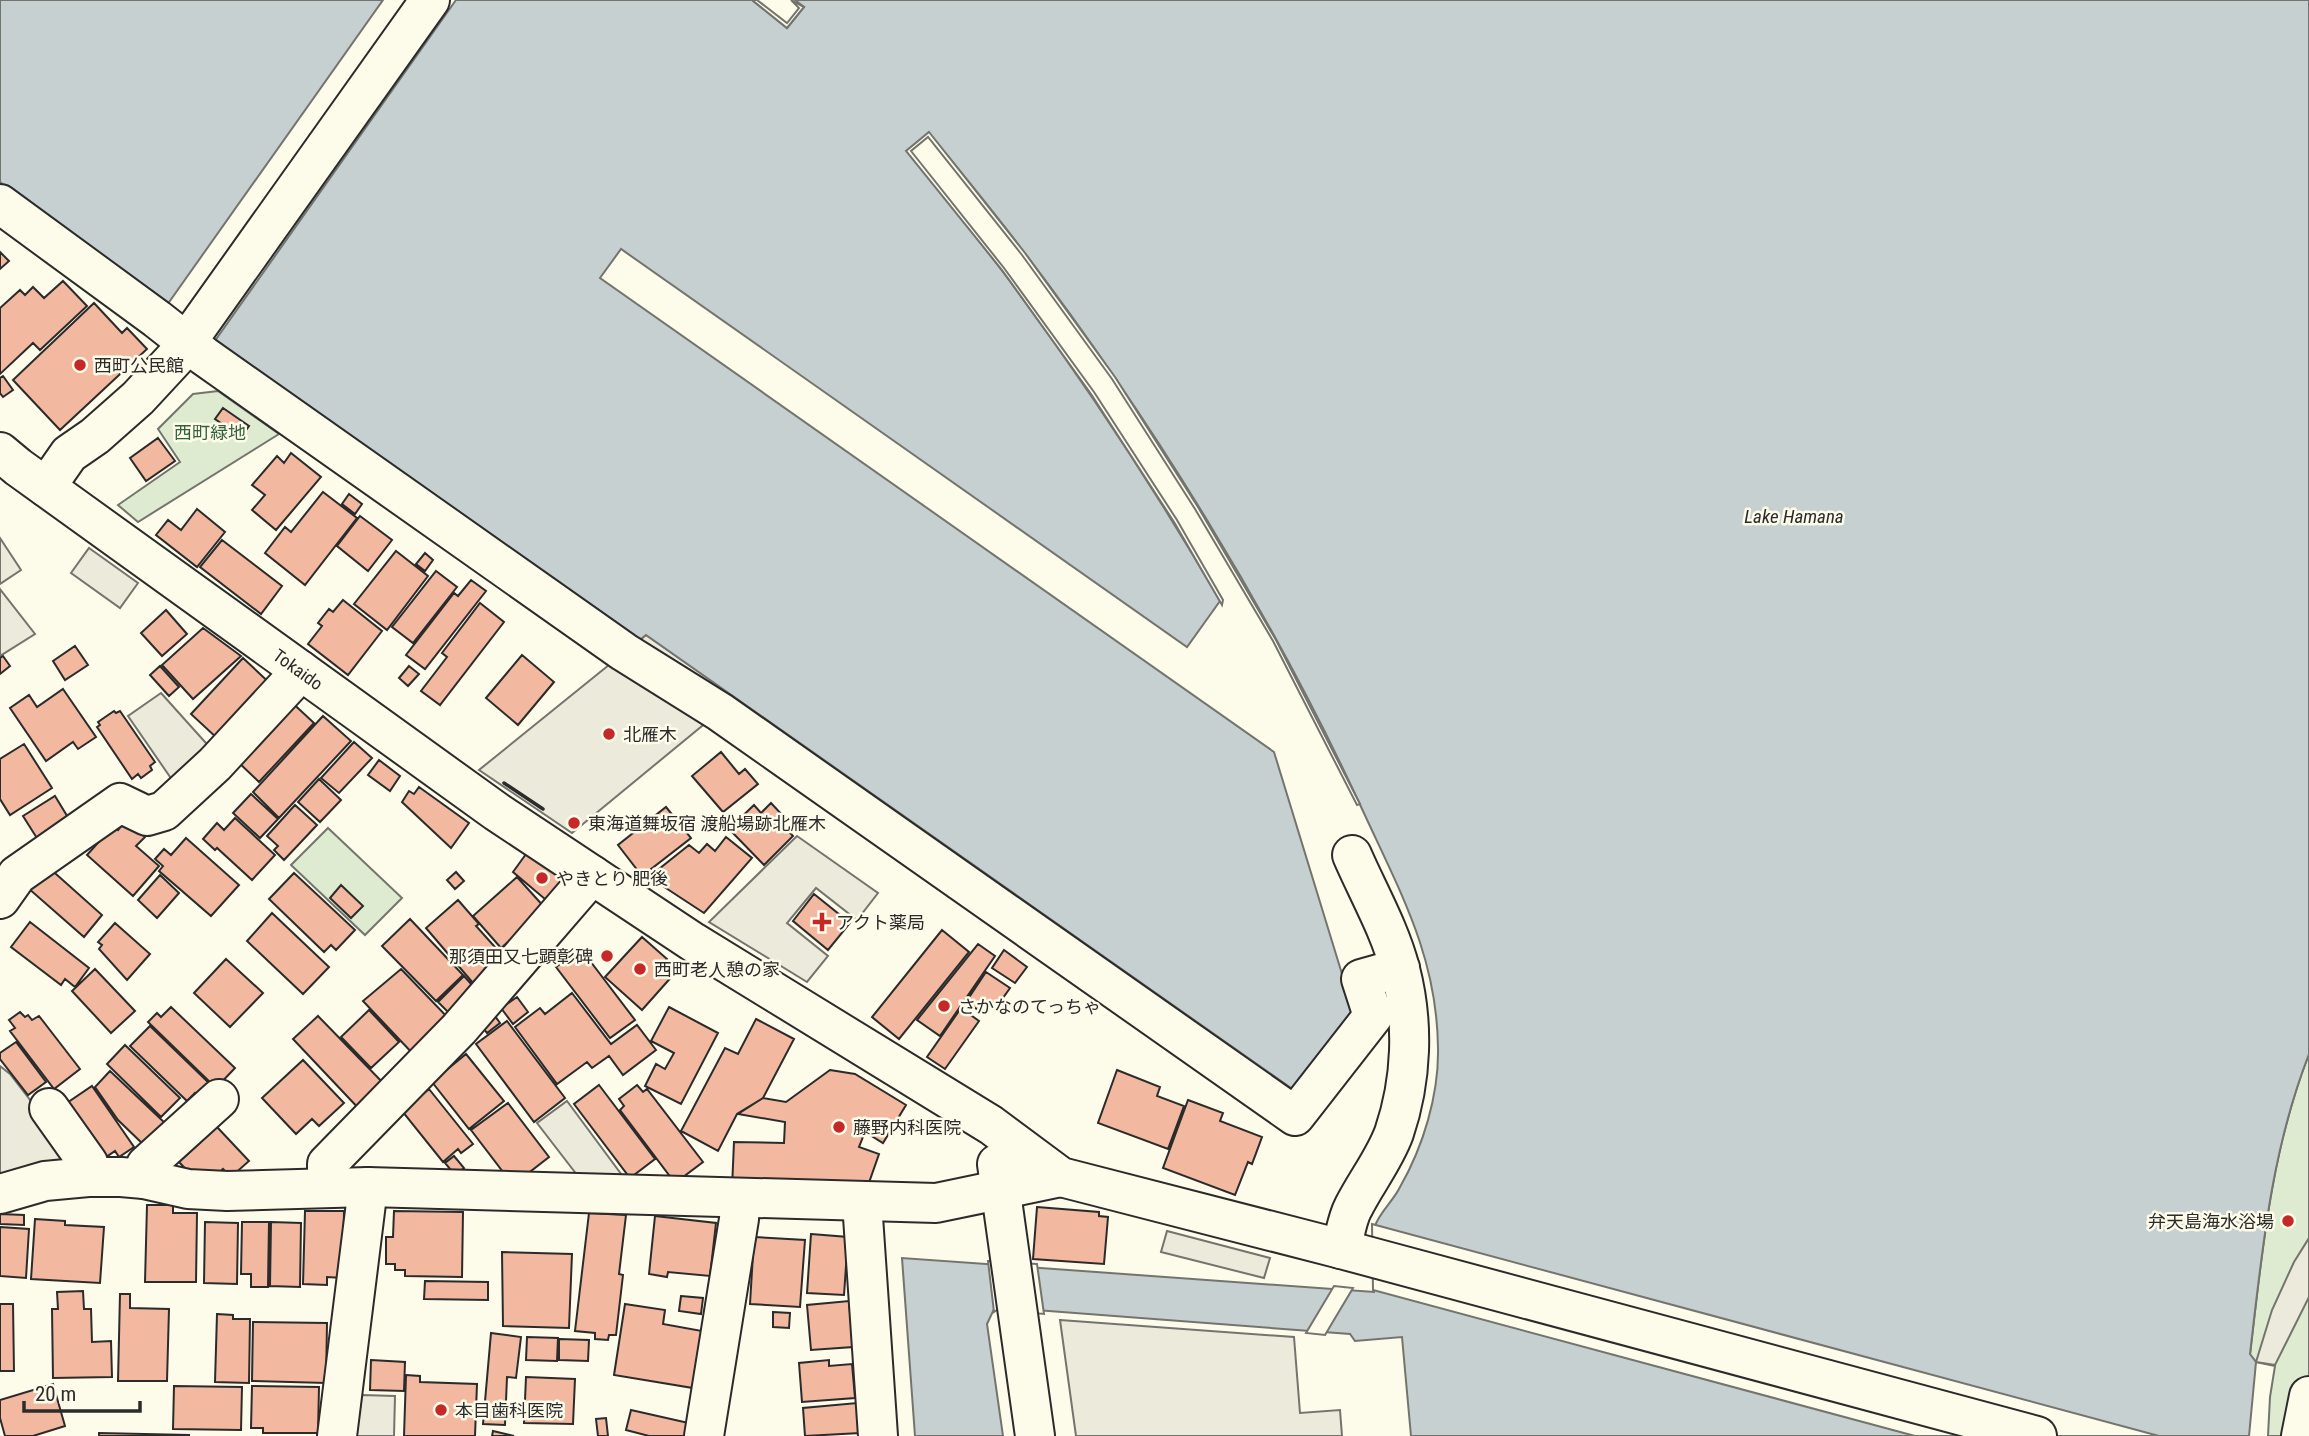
<svg xmlns="http://www.w3.org/2000/svg" width="2309" height="1436" viewBox="0 0 2309 1436" font-family="'Roboto Condensed','Noto Sans JP',sans-serif">
<rect width="100%" height="100%" fill="#fdfbea"/>
<path fill="#deebd1" stroke="#74746e" stroke-width="2" d="M218,391L279,434L138,522L118,505L180,462L158,429L193,394Z
M328,828L402,898L365,935L291,865Z
M2309,1054V1436H2268L2270,1397L2275,1366L2256,1362L2250,1355C2262,1252 2271,1151 2309,1054Z"/>
<path fill="#eceadb" stroke="#74746e" stroke-width="2" d="M0,538L21,570L0,584Z
M89,548L138,583L120,608L71,573Z
M0,589L35,634L0,656Z
M646,635L736,698L572,833L479,770Z
M161,693L214,752L177,787L128,716Z
M797,836L878,893L857,920L816,888L787,923L828,956L807,982L709,922Z
M0,1066L10,1074L81,1166L0,1182Z
M567,1101L627,1182L581,1180L537,1123Z
M1167,1231L1270,1258L1264,1278L1161,1252Z
M2309,1238V1297L2275,1365L2256,1362L2272,1310L2294,1262Z
M1060,1320L1294,1337L1300,1413L1340,1410L1342,1436H1076Z
M362,1395L395,1396L394,1436H356Z"/>
<path fill="#c7d0d0" stroke="#74746e" stroke-width="2" d="M0,0H383L167,305L0,182Z
M456,0H752L787,28L804,7L795,0H2309V1054C2271,1151 2262,1252 2250,1354L2256,1362L2249,1436H1411L1402,1337L1355,1341L1350,1334L995,1307L987,1324L1003,1436H915L902,1258L1374,1292C1376,1275 1372,1241 1375,1226C1379,1213 1394,1200 1400,1187C1423,1147 1439,1095 1438,1048C1437,956 1400,892 1363,811C1274,618 1153,421 1024,252C993,211 961,172 929,133L907,151C939,191 972,231 1003,272C1082,378 1154,487 1220,601L1187,647L621,249L600,278L1274,752L1354,1013L1298,1093L646,635L636,643L212,345Z"/>
<path fill="#fdfbea" stroke="#74746e" stroke-width="2" d="M752,0H757L787,23L799,8L791,0L804,7L787,28Z
M929,132L1025,253L1115,377L1198,507L1276,640L1360,804L1357,805L1273,641L1195,509L1112,379L1022,255L928,137L911,151L1004,268L1094,392L1177,520L1223,600L1222,605L1174,522L1091,394L1002,270L906,151Z
M1372,1224L2159,1436H1915L1373,1290Z
M988,1261L1037,1264L1044,1314L997,1310L994,1312Z
M1334,1286L1353,1288L1325,1335L1306,1333Z"/>
<path fill="#f2b8a0" stroke="#2b2b2b" stroke-width="2" d="M0,252L9,261L0,269Z
M63,281L87,306L40,350L33,343L0,374V308L20,290L25,295L33,287L44,298Z
M94,303L122,333L127,328L147,349L60,430L13,380Z
M3,376L13,390L3,397L0,393V378Z
M223,408L249,426L241,437L215,419Z
M158,438L175,461L146,481L130,458Z
M291,453L321,477L276,530L252,510L265,495L252,485L277,456L284,463Z
M323,492L357,518L305,585L265,553L285,527L291,532Z
M349,494L362,504L355,514L342,504Z
M197,509L225,532L197,567L156,535L168,520L181,530Z
M360,516L392,540L368,571L337,546Z
M222,540L282,586L261,614L200,567Z
M396,551L428,576L387,630L354,604Z
M425,553L433,560L425,571L416,564Z
M436,571L457,587L413,643L392,627Z
M471,580L486,591L425,669L406,655L454,593L458,596Z
M343,600L382,631L348,675L308,644L322,626L318,623L329,609L333,612Z
M480,603L504,622L440,705L421,691L447,657L442,653Z
M166,610L187,634L162,656L141,633Z
M203,628L241,656L193,699L162,665Z
M75,646L88,665L65,680L53,661Z
M522,655L554,682L518,725L486,698Z
M3,656L10,666L0,674V658Z
M243,658L277,690L219,740L191,714Z
M160,666L179,687L169,696L150,675Z
M409,666L419,674L408,686L399,678Z
M63,689L96,737L78,749L73,742L46,761L10,708L29,695L37,707Z
M286,697L314,723L259,782L235,759Z
M114,711L116,713L120,711L155,762L150,766L152,770L141,778L138,774L132,779L97,727L100,725L98,722Z
M323,716L351,741L279,818L253,792Z
M354,742L372,758L339,793L321,778Z
M24,744L52,788L10,815L0,799V759Z
M721,752L739,774L745,769L758,784L723,812L692,776Z
M379,760L400,776L390,791L368,775Z
M319,779L341,800L320,822L298,802Z
M419,787L469,823L451,848L402,802L409,791L414,794Z
M251,794L278,819L260,838L233,813Z
M55,796L72,824L40,843L23,816Z
M771,803L785,818L781,823L793,836L764,865L729,829L754,805L761,813Z
M295,805L317,825L284,860L274,850L278,846L267,836Z
M666,807L691,838L642,876L618,845Z
M235,818L275,855L252,880L217,848L215,850L203,839L217,823L224,830Z
M126,820L145,837L136,846L159,866L133,896L87,855L113,826L118,830Z
M726,837L752,858L704,913L649,877L689,845L699,853L707,844L715,851Z
M186,838L239,885L211,916L159,871L163,866L155,859L164,849L171,855Z
M526,854L572,884L552,905L513,872Z
M47,866L102,915L84,937L28,888Z
M456,872L464,881L455,889L447,880Z
M294,873L355,930L336,950L331,945L324,952L269,899Z
M160,875L179,893L157,918L138,900Z
M517,877L546,909L501,948L473,916Z
M341,885L363,906L351,918L330,898Z
M814,894L850,923L828,950L793,921Z
M458,900L479,924L476,926L503,956L473,983L426,928Z
M272,913L329,967L303,994L247,941Z
M410,919L463,975L436,1001L382,946Z
M30,922L89,968L75,987L65,979L61,985L11,947Z
M115,923L150,954L127,980L99,949L102,945L98,942Z
M942,930L969,952L899,1039L872,1017Z
M642,937L667,959L662,964L674,974L642,1010L605,977Z
M978,944L995,956L940,1036L917,1020Z
M581,949L635,1020L610,1038L556,967Z
M1004,950L1027,967L1015,983L992,968Z
M226,959L263,993L230,1027L194,993Z
M95,969L135,1011L111,1033L72,991Z
M401,969L452,1022L416,1057L363,1001Z
M986,972L1010,988L998,1005L991,1001L983,1013L966,1002Z
M464,976L480,994L454,1018L438,1002Z
M572,993L611,1044L637,1025L656,1050L623,1075L609,1056L592,1068L587,1062L557,1084L515,1027L540,1008L545,1014Z
M517,997L528,1012L513,1024L501,1008Z
M171,1007L235,1068L216,1088L148,1022L157,1013L161,1017Z
M669,1007L718,1033L681,1104L645,1086L656,1064L665,1069L674,1053L651,1041Z
M961,1008L979,1021L945,1069L927,1057Z
M369,1010L399,1042L371,1068L341,1037Z
M20,1012L25,1017L28,1015L32,1020L39,1016L80,1069L54,1089L10,1031L15,1028L9,1020Z
M492,1012L500,1023L487,1033L479,1022Z
M318,1016L389,1089L363,1113L293,1039Z
M756,1019L794,1039L763,1098L737,1114L718,1151L681,1131L725,1048L738,1054Z
M507,1021L565,1098L534,1122L476,1044Z
M150,1026L210,1084L198,1096L195,1093L187,1101L130,1046Z
M16,1042L46,1082L28,1095L0,1059V1053Z
M125,1045L180,1098L161,1117L107,1064Z
M466,1054L504,1101L469,1129L432,1082Z
M303,1060L344,1103L319,1126L312,1119L296,1134L262,1098Z
M830,1070L855,1074L906,1105L883,1143L865,1132L859,1147L879,1154L865,1194L732,1188L734,1142L784,1143L785,1122L738,1114L763,1098L786,1102Z
M1117,1070L1160,1087L1157,1096L1184,1106L1168,1149L1098,1123Z
M110,1071L166,1124L145,1146L118,1120L95,1087Z
M599,1085L655,1159L630,1178L574,1104Z
M637,1085L643,1092L647,1089L703,1162L675,1183L620,1110L624,1106L619,1099Z
M92,1086L134,1147L119,1157L115,1151L96,1164L58,1109Z
M429,1089L473,1144L461,1153L458,1149L443,1162L402,1111Z
M1188,1100L1223,1113L1220,1121L1262,1137L1252,1164L1248,1162L1235,1195L1163,1168Z
M508,1103L549,1157L513,1185L471,1130Z
M217,1127L249,1161L231,1177L223,1169L210,1181H197L179,1162Z
M454,1156L464,1168L455,1175L445,1163Z
M147,1205H173V1213H197L196,1282H145Z
M1037,1207L1099,1212V1216L1108,1217L1104,1264L1033,1259Z
M305,1211H344L343,1278L327,1277V1285L303,1284Z
M394,1211L463,1212L462,1277L405,1276V1270H395V1264H386V1237H393Z
M589,1213L626,1215L619,1274L623,1275L616,1335H609L608,1340L595,1339V1333L575,1331Z
M0,1214L24,1215V1225L0,1224Z
M655,1216L716,1223L710,1276L668,1272L667,1277L649,1274Z
M35,1219L65,1221V1225L104,1227L100,1283L31,1279Z
M205,1222L238,1223L237,1284L204,1283Z
M242,1222H269L268,1287H251V1274H241Z
M271,1222L301,1223L300,1287L270,1286Z
M0,1227L29,1229L26,1278L0,1276Z
M811,1234L848,1237L844,1295L807,1293Z
M754,1237L805,1240L800,1307L750,1304Z
M502,1252L572,1254L569,1328L503,1326Z
M425,1281L488,1282V1300L424,1299Z
M83,1291L84,1309H91L92,1342L111,1341L112,1377L53,1378L52,1309H58L57,1292Z
M120,1294H130V1308L169,1309L167,1381H118Z
M681,1296L703,1298L701,1314L679,1311Z
M849,1301L853,1347L811,1350L807,1305Z
M0,1304H13L14,1371H0Z
M625,1304L665,1310L663,1324L702,1331L693,1388L614,1375Z
M773,1312L790,1313L789,1328L773,1327Z
M217,1314L233,1315V1319H250L249,1383L215,1382Z
M253,1322L327,1323L326,1383L252,1381Z
M491,1333L521,1337L516,1378L507,1377L505,1425L483,1424Z
M527,1337L558,1338L557,1361L526,1360Z
M559,1339L589,1340L588,1361L559,1360Z
M371,1360L405,1362L404,1391L370,1390Z
M829,1360V1366L852,1364L855,1398L802,1402L799,1363Z
M406,1375L420,1376V1382L477,1384L475,1436H404Z
M526,1377L575,1379L573,1424L524,1423Z
M53,1384L65,1426L33,1436H5L0,1418V1400Z
M174,1386L242,1387L241,1430L173,1429Z
M252,1386L319,1387L318,1433H263V1428H251Z
M857,1403L860,1433L805,1436L803,1408Z
M631,1410L693,1424L690,1436H649L626,1430Z
M606,1418L608,1436H598L596,1419Z
M493,1431L514,1436H492Z
M99,1433L189,1435V1436H99Z"/>
<g fill="none" stroke-linecap="round" stroke-linejoin="round">
<defs>
<g id="minor">
<path d="M0,204L157,319L204,356L624,652L720,712L1295,1116L1373,1016L1361,979L1400,968"/>
<path id="s1" d="M0,452L18,467L497,812L693,942L991,1125L1061,1177L1341,1249L2037,1436"/>
<path d="M46,487L69,454L95,436L138,398L176,357L430,0"/>
<path d="M0,899L17,875L120,803L147,816L164,811L215,764L289,684L300,670"/>
<path d="M49,1108L88,1163V1177"/>
<path d="M997,1164L1035,1436"/>
<path d="M144,1179L146,1165L219,1099"/>
<path d="M327,1187V1164L459,1029L592,875"/>
<path d="M0,1194L45,1181L88,1177H121L144,1179L188,1189L227,1191L368,1187L936,1203L1061,1177"/>
<path d="M862,1202L878,1436"/>
<path d="M1341,1249C1345,1236 1347,1219 1353,1208C1366,1182 1384,1160 1394,1133C1412,1080 1414,1022 1400,969C1390,930 1368,892 1352,855"/>
<path d="M337,1436L368,1187"/>
<path d="M704,1436L739,1219L740,1199"/>
<path d="M2301,1436L2309,1396"/>
</g>
</defs>
<use href="#minor" stroke="#2b2b2b" stroke-width="42"/>
<use href="#minor" stroke="#fdfbea" stroke-width="38"/>
<path stroke="#2b2b2b" stroke-width="3.5" d="M504,783L543,809"/>
</g>
<g fill="#c62828" stroke="#fdfbea" stroke-width="2.5">
<circle cx="80" cy="365" r="7"/>
<circle cx="609" cy="734" r="7"/>
<circle cx="574" cy="823" r="7"/>
<circle cx="542" cy="878" r="7"/>
<path d="M818.5 911.5h7v7h7v7h-7v7h-7v-7h-7v-7h7z"/>
<circle cx="607" cy="956" r="7"/>
<circle cx="640" cy="969" r="7"/>
<circle cx="944" cy="1006" r="7"/>
<circle cx="839" cy="1127" r="7"/>
<circle cx="2288" cy="1221" r="7"/>
<circle cx="441" cy="1410" r="7"/>
</g>
<g text-anchor="middle" dominant-baseline="central" stroke-width="5" stroke-linejoin="round" paint-order="stroke">
<g font-size="18" fill="#2b2b2b" stroke="#fdfbea" text-anchor="start">
<text x="94" y="365">西町公民館</text>
<text x="623" y="734">北雁木</text>
<text x="588" y="823">東海道舞坂宿 渡船場跡北雁木</text>
<text x="556" y="878">やきとり 肥後</text>
<text x="836" y="922">アクト薬局</text>
<text x="593" y="956" text-anchor="end">那須田又七顕彰碑</text>
<text x="654" y="969">西町老人憩の家</text>
<text x="958" y="1006">さかなのてっちゃ</text>
<text x="853" y="1127">藤野内科医院</text>
<text x="2274" y="1221" text-anchor="end">弁天島海水浴場</text>
<text x="455" y="1410">本目歯科医院</text>
</g>
<g font-size="18" fill="#34623c" stroke="#fdfbea">
<text x="210" y="432">西町緑地</text>
</g>
<g font-size="18" fill="#2b2b2b" stroke="#fdfbea">
<text stroke="none"><textPath href="#s1" startOffset="369">Tokaido</textPath></text>
</g>
<g font-size="19" font-style="italic" fill="#2b2b2b" stroke="#fdfbea">
<text x="1794" y="516">Lake Hamana</text>
</g>
</g>
<path d="M24 1401v10h116v-10" fill="none" stroke="#2b2b2b" stroke-width="3.5"/>
<text x="35" y="1401" font-size="21" fill="#2b2b2b" stroke="#fdfbea" stroke-width="5" paint-order="stroke">20 m</text>
</svg>
